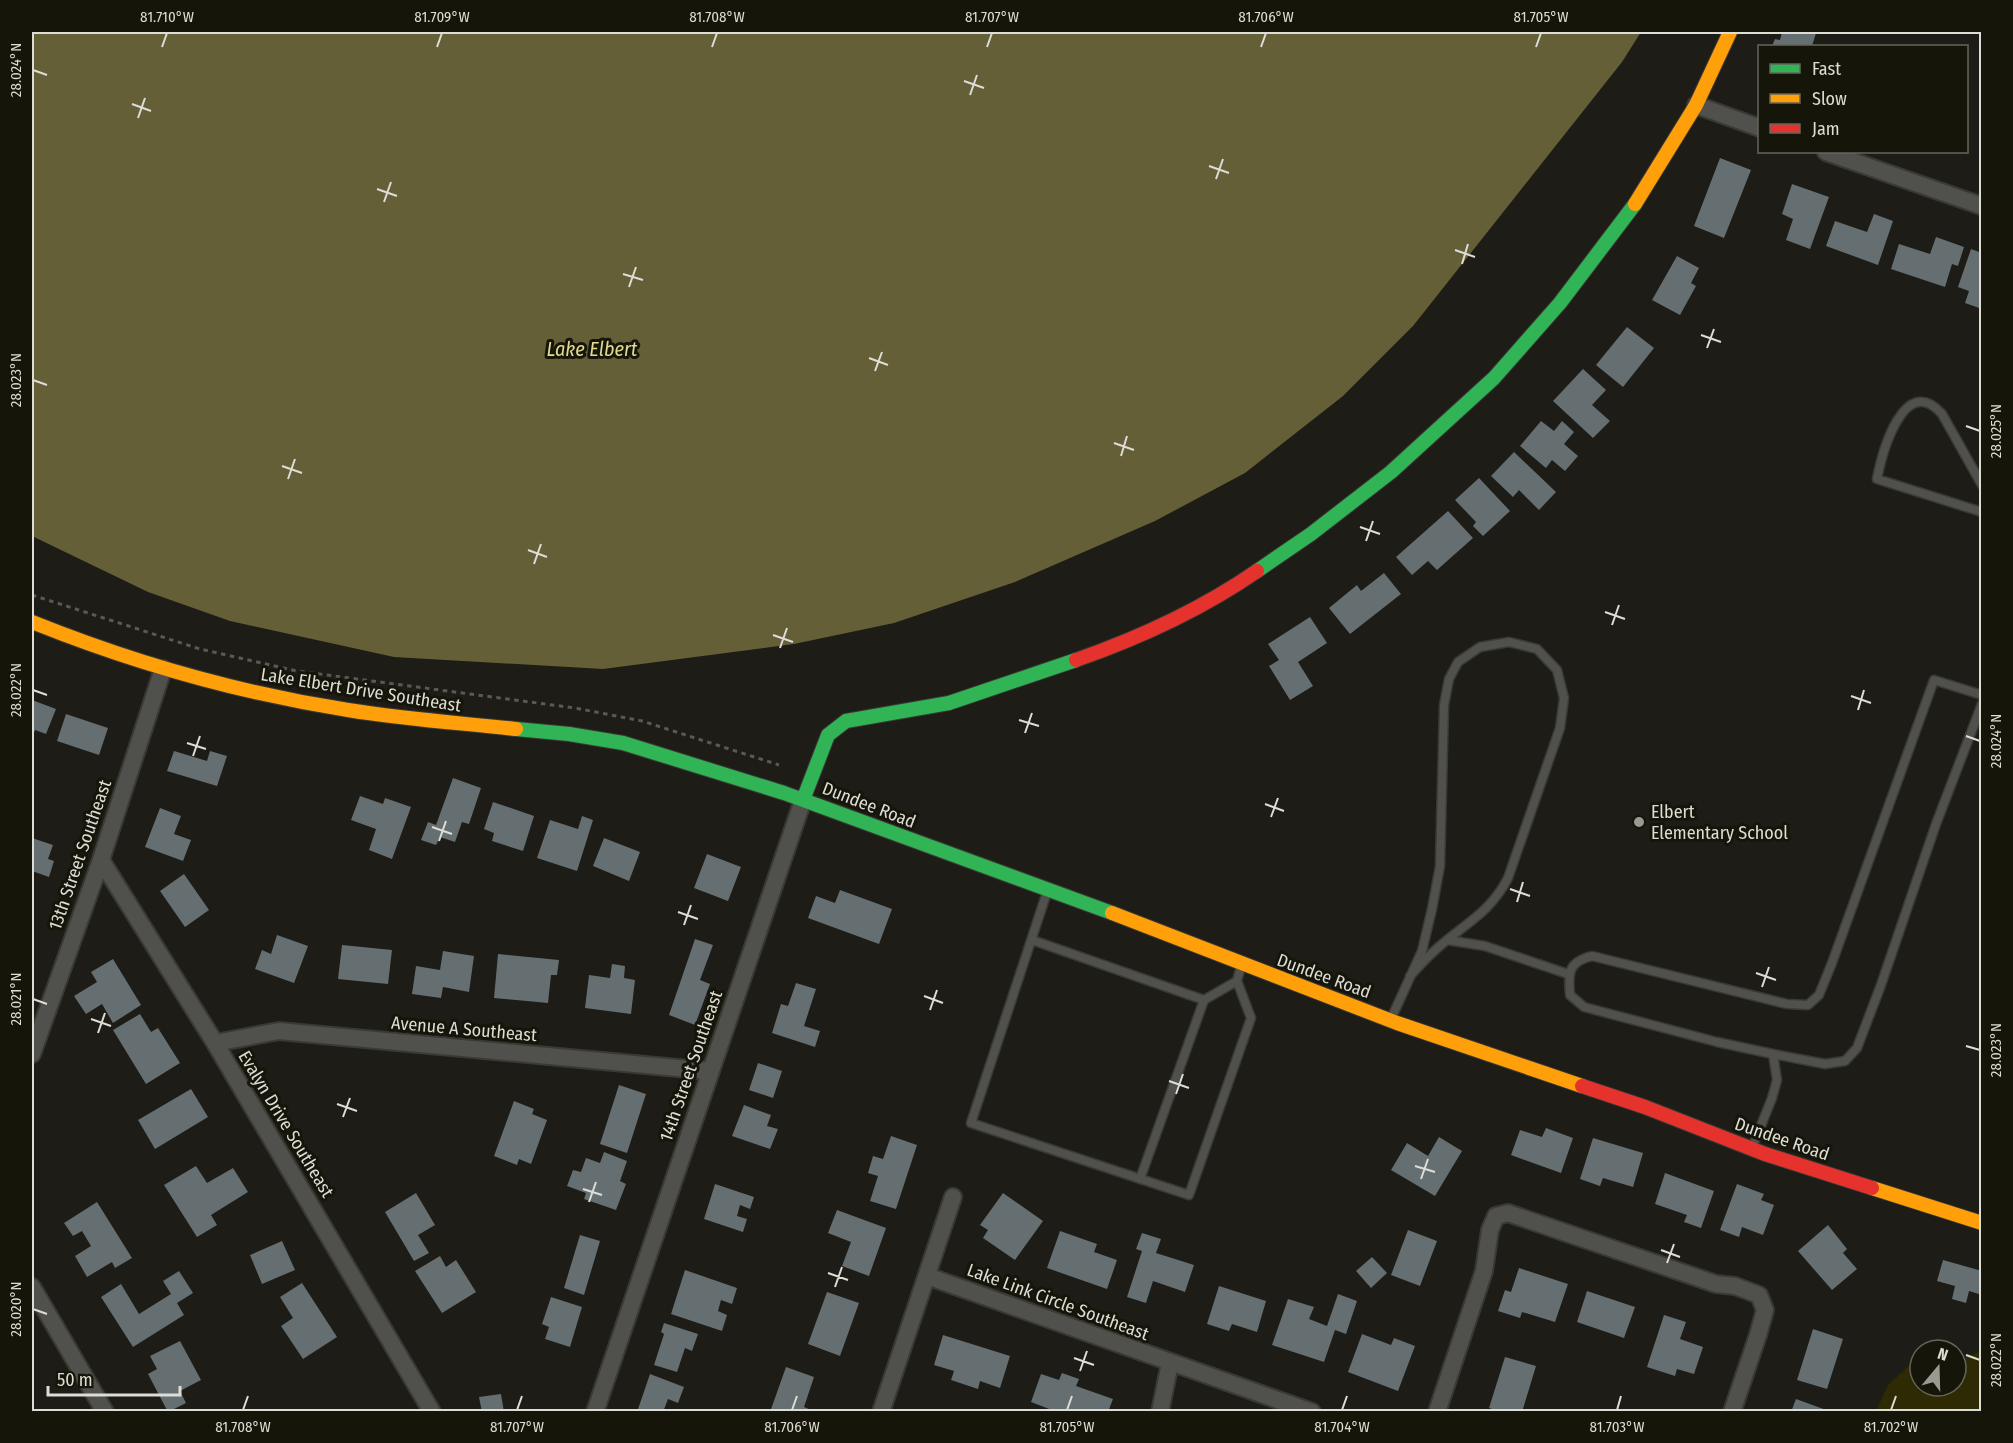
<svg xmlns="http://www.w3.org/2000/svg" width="2013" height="1443" viewBox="0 0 2013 1443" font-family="'Fira Sans Condensed',sans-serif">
<rect width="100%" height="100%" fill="#1d1c16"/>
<path fill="#2e2a03" d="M1981,1351V1411H1876L1888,1385L1914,1361H1920V1386H1956V1359L1965,1358Z"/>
<path fill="#645f37" d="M32,32H1641L1622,62L1413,326L1343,396L1245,473L1155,521L1015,582L894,623L794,644L603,669L394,657L230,621L148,592L32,536Z"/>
<path fill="#656f71" d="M1782,32H1811L1816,33L1812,46H1772L1775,39L1780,40Z
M1720,158L1751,170L1724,238L1694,226Z
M1792,184L1829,197L1810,249L1786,240L1793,219L1782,214Z
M1874,214L1893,221L1878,265L1826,246L1835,221L1867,232Z
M1936,237L1964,247L1958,266L1952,264L1945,287L1891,269L1899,244L1930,254Z
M1971,249L1982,253V309L1965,303L1969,291L1958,287Z
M1677,256L1699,268L1691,283L1696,286L1680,315L1652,300Z
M1627,327L1654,348L1623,387L1596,365Z
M1583,369L1606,390L1592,405L1610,421L1593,438L1553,401Z
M1541,421L1554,431L1562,421L1574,432L1564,444L1578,456L1565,471L1552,460L1546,468L1520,446Z
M1514,452L1556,492L1539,510L1519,490L1513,497L1491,476Z
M1479,478L1510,511L1483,536L1473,526L1476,522L1455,500Z
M1448,511L1473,538L1437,570L1428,561L1412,575L1396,557Z
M1384,573L1401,594L1350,634L1329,608L1357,585L1361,591Z
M1310,617L1327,643L1298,662L1313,686L1290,700L1269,666L1279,660L1268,644Z
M32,700L56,709L46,734L35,730L32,738Z
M66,714L108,728L99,755L57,741Z
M174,751L207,761L210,751L227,756L217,786L167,771Z
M453,778L481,788L469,824L462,822L455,842L440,837L436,845L421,840L428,822L436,825Z
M360,796L383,804L385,798L411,807L392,859L369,850L376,829L351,820Z
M493,802L534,816L523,851L492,841L494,833L484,829Z
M160,808L181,816L174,834L191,840L183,861L145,847Z
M582,816L593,820L577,871L537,858L550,820L578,829Z
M32,838L53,845L48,859L54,861L49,877L32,871Z
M604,838L640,852L629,881L593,866Z
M707,854L741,867L728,901L694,888Z
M184,874L209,910L185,927L160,891Z
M840,890L892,909L879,944L808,918L816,896L835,903Z
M277,935L308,946L294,983L255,969L262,950L271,954Z
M695,939L713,945L700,980L710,984L695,1025L669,1015Z
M342,945L392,950L388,984L338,979Z
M443,951L474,956L469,992L443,987L441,998L412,994L416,966L440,970Z
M498,954L559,960L557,975H551L548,1003L494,998Z
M113,959L141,1005L113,1023L102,1004L86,1014L74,996L97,982L91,972Z
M612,964L625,966L624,978L635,980L631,1014L585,1008L589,975L610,978Z
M796,983L816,989L804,1026L820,1031L815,1047L772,1033L781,1004L788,1006Z
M140,1014L151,1032L158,1028L180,1063L146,1084L113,1030Z
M758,1063L782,1071L773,1098L749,1090Z
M619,1085L646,1094L627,1153L600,1144Z
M191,1089L208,1117L155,1149L138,1120Z
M514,1101L534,1109L532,1114L547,1120L531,1164L519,1159L517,1165L494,1156Z
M744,1105L771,1115L767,1126L778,1129L770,1149L732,1136Z
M1546,1128L1573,1138L1561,1173L1511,1155L1520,1130L1542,1137Z
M891,1136L917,1145L896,1209L870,1201L878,1176L868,1173L873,1156L883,1159Z
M1439,1137L1462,1151L1435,1196L1391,1170L1407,1143L1428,1156Z
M1593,1138L1643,1153L1633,1187L1603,1178L1600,1186L1580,1179Z
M604,1152L627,1161L620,1181L626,1184L616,1210L584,1199L586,1193L567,1186L573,1170L581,1172L586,1158L600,1163Z
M196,1166L207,1183L233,1168L248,1192L211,1215L217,1225L197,1237L164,1185Z
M1665,1173L1714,1191L1701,1228L1684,1222L1687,1215L1655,1204Z
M715,1184L754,1197L750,1209L740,1205L737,1216L747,1219L743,1232L704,1219Z
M1737,1184L1764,1194L1761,1200L1774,1205L1763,1235L1742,1227L1739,1237L1720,1230Z
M416,1193L435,1225L418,1235L429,1253L414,1261L385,1212Z
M1003,1193L1043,1221L1015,1260L983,1238L988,1230L980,1225Z
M97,1202L132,1258L115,1268L112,1262L87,1277L75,1256L91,1246L82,1231L73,1236L64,1223Z
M837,1210L886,1228L869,1276L842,1266L851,1242L828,1233Z
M1828,1225L1847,1249L1843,1253L1857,1269L1832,1290L1798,1251Z
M1408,1230L1437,1241L1420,1286L1391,1275Z
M1060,1231L1097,1244L1094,1252L1117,1260L1107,1289L1047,1268Z
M1142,1233L1161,1239L1156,1253L1194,1265L1185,1292L1153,1281L1146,1303L1127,1297L1142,1251L1136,1249Z
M580,1235L600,1241L584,1295L564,1288Z
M282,1241L295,1270L262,1284L250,1255Z
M440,1256L446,1267L456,1260L476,1292L442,1313L415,1271Z
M1372,1257L1387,1273L1371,1288L1356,1271Z
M1943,1260L1982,1271V1295L1969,1291L1966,1303L1952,1299L1955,1286L1937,1281Z
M1519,1268L1568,1284L1555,1322L1522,1312L1520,1318L1498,1311L1505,1290L1511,1292Z
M685,1270L737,1288L732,1304L721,1300L718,1311L727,1315L722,1331L671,1314Z
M179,1271L193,1293L177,1303L184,1315L133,1347L101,1297L121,1284L139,1314L171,1294L163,1281Z
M302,1283L337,1337L303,1359L281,1326L293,1318L280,1297Z
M1219,1286L1266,1301L1257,1332L1232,1324L1229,1331L1207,1324Z
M1587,1291L1635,1307L1624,1338L1577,1322Z
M827,1292L859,1303L840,1356L808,1344Z
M1338,1294L1357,1301L1346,1334L1335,1330L1324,1362L1272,1345L1288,1299L1314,1307L1309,1319L1327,1326Z
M551,1297L582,1307L570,1347L545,1339L549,1327L542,1324Z
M1664,1315L1686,1322L1680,1339L1703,1347L1694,1374L1677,1369L1675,1376L1647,1367Z
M664,1323L698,1334L692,1351L685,1348L677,1372L654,1365L664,1334L661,1332Z
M1813,1329L1843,1339L1827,1389L1797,1380Z
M1362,1334L1391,1345L1394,1338L1415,1346L1398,1391L1348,1372Z
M943,1335L1010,1356L1000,1388L980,1381L978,1389L951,1380L954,1371L934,1365Z
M180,1341L201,1380L180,1391L186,1403L168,1412L148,1374L157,1369L150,1356Z
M1505,1357L1536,1366L1522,1412H1501L1489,1408Z
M786,1367L814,1377L804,1407L816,1412H770Z
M1062,1373L1079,1379L1076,1386L1113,1399L1108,1412H1057L1031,1402L1041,1374L1059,1380Z
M650,1374L684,1387L678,1403L668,1399L663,1412H637Z
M501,1394L504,1412H482L479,1397Z
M1796,1399L1829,1411V1412H1791Z"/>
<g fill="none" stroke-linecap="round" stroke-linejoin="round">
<defs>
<path id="lane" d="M1982,485L1942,414C1904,371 1882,453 1877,479L1982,512
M1982,695L1934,680L1832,963L1819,995L1808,1005L1787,1004L1592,956C1568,962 1568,973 1570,995L1584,1007L1717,1042L1773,1054L1825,1064L1845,1061L1857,1048L1881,985L1936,824L1982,704
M1048,889L971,1123L1189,1195L1251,1018L1237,981L1241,966
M1032,940L1204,1000
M1447,940L1485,946L1568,974
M1391,1019L1422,951L1432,909L1440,866L1444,705L1449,679L1458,662L1480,647L1509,642L1537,649L1557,670L1564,698L1560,728L1508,878C1491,911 1468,922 1441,945C1430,954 1420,965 1410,976
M1752,1148L1772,1098L1777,1080L1773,1054
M1140,1179L1204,1000L1237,981"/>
<path id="street" d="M1696,105L1760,128
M1826,152L1982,206
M101,860L215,1043L432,1412
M215,1043L279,1031L710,1071
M32,1054L101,860L163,669
M927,1276L1312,1412
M32,1287L105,1412
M595,1412L803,800
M881,1412L953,1197
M1160,1412L1170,1363
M1437,1412L1484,1271L1490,1230L1496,1216L1508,1213L1716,1284L1735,1286L1759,1295L1765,1310L1758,1335L1732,1412"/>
<path id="fast" d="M1257,571L1311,534L1391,472L1494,378L1560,303L1635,204
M516,729L569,734L623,743L784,793L1112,913
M803,800L828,735L846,721L949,703L1076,660"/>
<path id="slow" d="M1635,204L1696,105L1730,32
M32,622C134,663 239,693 348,710C403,719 460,723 516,729
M1112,913L1397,1023L1582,1086
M1872,1188L1982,1223"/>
<path id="jam" d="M1076,660C1139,638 1202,609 1257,571
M1582,1086L1645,1107L1765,1154L1872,1188"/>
</defs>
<use href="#lane" stroke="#3a3934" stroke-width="11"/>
<use href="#street" stroke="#3a3934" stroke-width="20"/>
<use href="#fast" stroke="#3a3934" stroke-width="16"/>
<use href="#slow" stroke="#3a3934" stroke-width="16"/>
<use href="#jam" stroke="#3a3934" stroke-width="16"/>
<path stroke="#5a5955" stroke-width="3" stroke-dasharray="4.5 4.5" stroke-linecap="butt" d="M32,595L200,649L297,671L575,708L642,721L779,765"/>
<use href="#lane" stroke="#50504c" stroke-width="8"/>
<use href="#street" stroke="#50504c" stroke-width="16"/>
<use href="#fast" stroke="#30b455" stroke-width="14"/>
<use href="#slow" stroke="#ff9f0a" stroke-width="14"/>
<use href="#jam" stroke="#e5322d" stroke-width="14"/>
</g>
<path fill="none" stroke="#dddcd5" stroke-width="2" d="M162,47L167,33M437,47L442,33M712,47L717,33M987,47L992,33M1261,47L1266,33M1536,47L1541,33M33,70L47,75M964,81L984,88M970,95L977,75M132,104L151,111M138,118L145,98M1209,166L1229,173M1216,179L1223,159M377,189L397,196M384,202L391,182M1455,250L1475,257M1462,264L1468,244M623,274L643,280M629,287L636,267M1701,335L1721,342M1707,348L1714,329M869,358L888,365M875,371L882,352M33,380L47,385M1966,426L1980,431M1114,443L1134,450M1121,456L1127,436M282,466L302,473M288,479L295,459M1360,527L1380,534M1366,541L1373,521M528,550L547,557M534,564L541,544M1605,612L1625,619M1612,625L1619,605M773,635L793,642M780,648L787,628M33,690L47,695M1851,696L1871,703M1858,710L1864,690M1019,720L1039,726M1025,733L1032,713M1966,736L1980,741M187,743L206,749M193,756L200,736M1265,804L1284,811M1271,817L1278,798M432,827L452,834M439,841L446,821M1510,889L1530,896M1517,902L1523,882M678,912L698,919M684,925L691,905M1756,973L1776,980M1762,987L1769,967M924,996L943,1003M33,999L47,1004M930,1010L937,990M91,1019L111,1026M98,1033L105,1013M1966,1046L1980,1050M1169,1081L1189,1088M1176,1094L1183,1074M337,1104L357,1111M343,1117L350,1098M1415,1166L1435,1172M1421,1179L1428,1159M583,1189L602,1195M589,1202L596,1182M1661,1250L1680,1257M1667,1263L1674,1244M828,1273L848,1280M835,1287L842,1267M33,1309L47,1314M1966,1355L1980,1360M1074,1358L1094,1365M1080,1371L1087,1351M243,1410L248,1396M517,1410L522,1396M792,1410L797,1396M1067,1410L1072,1396M1342,1410L1347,1396M1617,1410L1621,1396M1891,1410L1896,1396"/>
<circle fill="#9a9992" stroke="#16150a" stroke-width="2" cx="1639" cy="822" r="6"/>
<g text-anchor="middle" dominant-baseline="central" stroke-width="6" stroke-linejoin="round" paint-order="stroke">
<g font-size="18" fill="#dddcd5" stroke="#16150a">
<text transform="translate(361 690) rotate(9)">Lake Elbert Drive Southeast</text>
<text transform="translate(869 805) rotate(21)">Dundee Road</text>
<text transform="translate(80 855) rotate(-71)">13th Street Southeast</text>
<text transform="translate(1324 976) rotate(20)">Dundee Road</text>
<text transform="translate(464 1029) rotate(5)">Avenue A Southeast</text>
<text transform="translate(691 1066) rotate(-71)">14th Street Southeast</text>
<text transform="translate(286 1124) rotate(59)">Evalyn Drive Southeast</text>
<text transform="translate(1782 1139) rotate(19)">Dundee Road</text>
<text transform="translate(1058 1302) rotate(20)">Lake Link Circle Southeast</text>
</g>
<g font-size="18" fill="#dddcd5" stroke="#16150a" text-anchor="start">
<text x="1651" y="812">Elbert<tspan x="1651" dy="21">Elementary School</tspan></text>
</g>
<g font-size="20" font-style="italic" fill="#e2da91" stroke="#16150a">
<text x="592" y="349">Lake Elbert</text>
</g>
</g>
<rect width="2013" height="1443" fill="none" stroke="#16150a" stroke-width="66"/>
<rect x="1758" y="45" width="210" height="108" fill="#16150a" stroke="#66655b" stroke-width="1.5"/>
<rect x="1770" y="64" width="30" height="9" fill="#30b455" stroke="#66655b" stroke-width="1.5"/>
<text x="1812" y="75" font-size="18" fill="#dddcd5">Fast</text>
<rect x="1770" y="94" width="30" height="9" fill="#ff9f0a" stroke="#66655b" stroke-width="1.5"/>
<text x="1812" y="105" font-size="18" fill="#dddcd5">Slow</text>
<rect x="1770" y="124" width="30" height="9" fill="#e5322d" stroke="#66655b" stroke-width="1.5"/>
<text x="1812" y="135" font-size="18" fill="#dddcd5">Jam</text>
<g transform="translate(1938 1368) rotate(19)"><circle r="28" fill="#16150a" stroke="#66655b" stroke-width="1.5"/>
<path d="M0-4.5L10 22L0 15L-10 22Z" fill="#9a9992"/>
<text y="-9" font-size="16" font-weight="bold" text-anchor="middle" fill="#dddcd5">N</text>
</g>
<path d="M48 1386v9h132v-9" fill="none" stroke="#dddcd5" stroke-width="3"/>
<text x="57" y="1386" font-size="18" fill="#dddcd5" stroke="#16150a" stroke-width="4.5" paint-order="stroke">50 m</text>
<rect x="33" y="33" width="1947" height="1377" fill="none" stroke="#dddcd5" stroke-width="2"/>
<g font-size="15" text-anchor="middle" fill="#dddcd5">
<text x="167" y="22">81.710°W</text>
<text x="442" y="22">81.709°W</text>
<text x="717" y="22">81.708°W</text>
<text x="992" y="22">81.707°W</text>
<text x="1266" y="22">81.706°W</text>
<text x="1541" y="22">81.705°W</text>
<text transform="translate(16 70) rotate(-90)" y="5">28.024°N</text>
<text transform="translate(16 380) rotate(-90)" y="5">28.023°N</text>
<text transform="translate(1996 431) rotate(-90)" y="5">28.025°N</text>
<text transform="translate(16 690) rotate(-90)" y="5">28.022°N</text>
<text transform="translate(1996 741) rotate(-90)" y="5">28.024°N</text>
<text transform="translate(16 999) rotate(-90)" y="5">28.021°N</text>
<text transform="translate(1996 1050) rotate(-90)" y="5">28.023°N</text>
<text transform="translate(16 1309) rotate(-90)" y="5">28.020°N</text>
<text transform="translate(1996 1360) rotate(-90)" y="5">28.022°N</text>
<text x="243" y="1432">81.708°W</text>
<text x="517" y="1432">81.707°W</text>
<text x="792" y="1432">81.706°W</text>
<text x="1067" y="1432">81.705°W</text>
<text x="1342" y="1432">81.704°W</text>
<text x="1617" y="1432">81.703°W</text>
<text x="1891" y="1432">81.702°W</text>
</g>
</svg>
